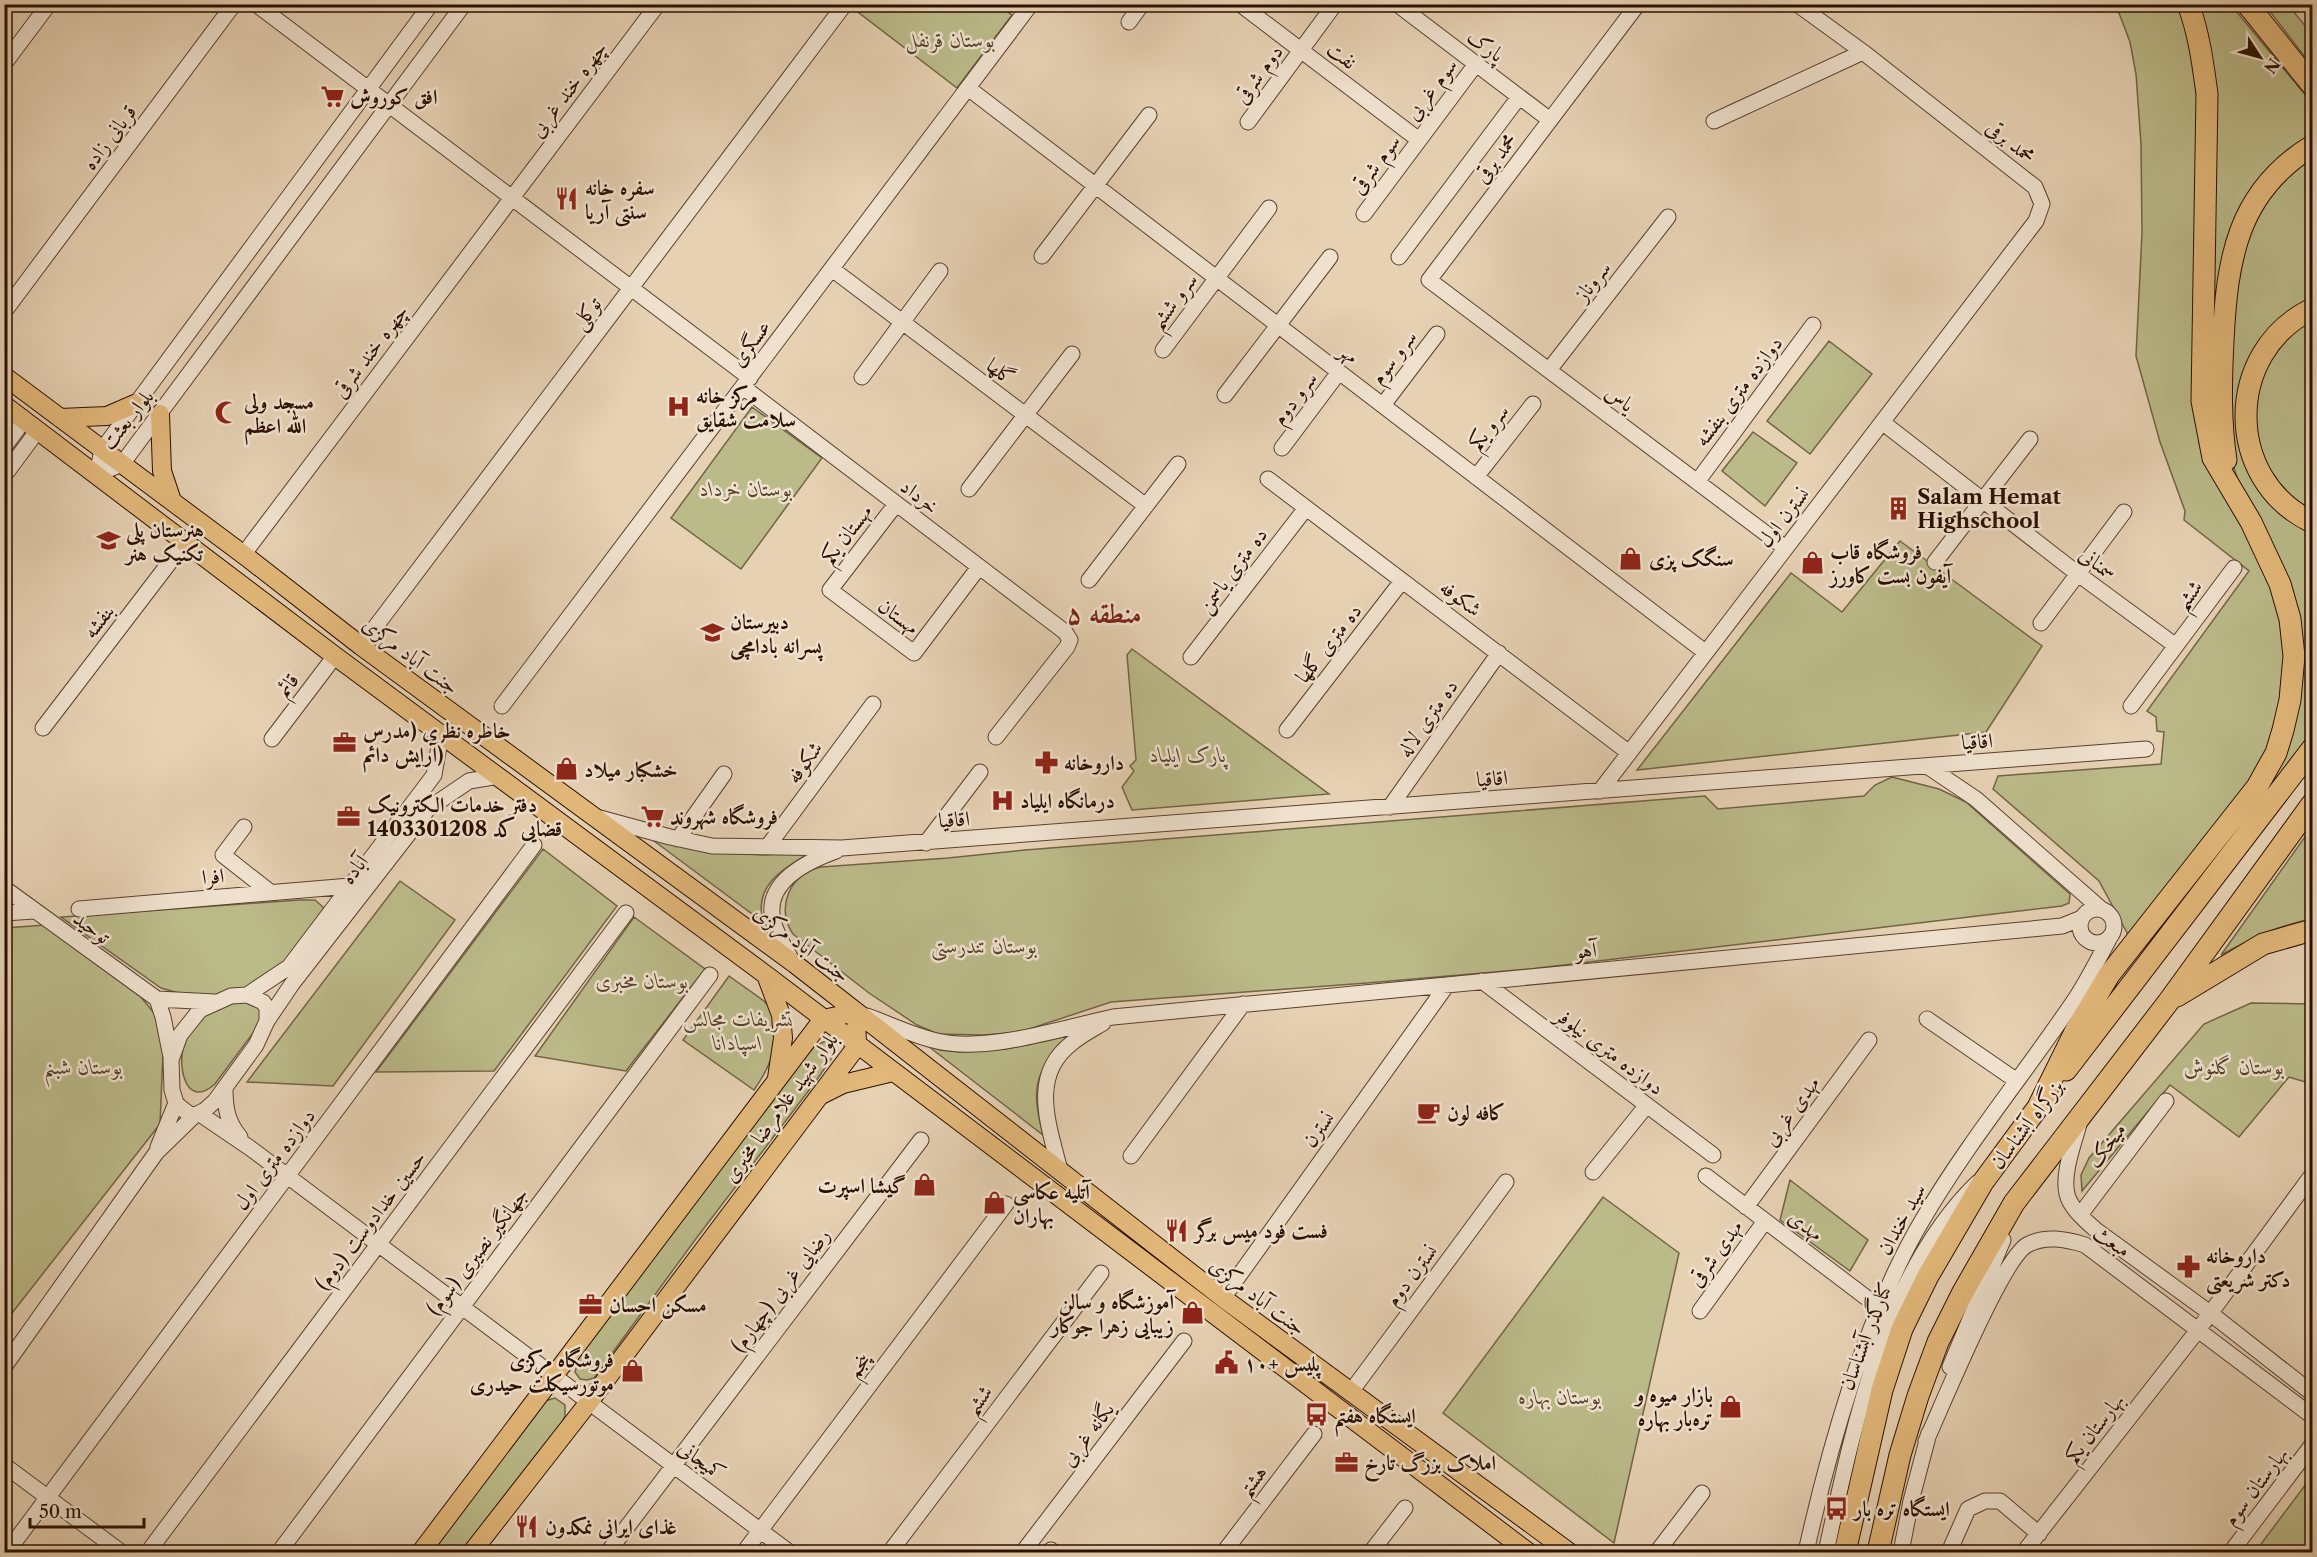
<svg xmlns="http://www.w3.org/2000/svg" width="2317" height="1557" viewBox="0 0 2317 1557" font-family="'Libre Caslon Text',Amiri,serif">
<rect width="100%" height="100%" fill="#e6d1b3"/>
<filter id="stains"><feTurbulence type="fractalNoise" baseFrequency=".00333" numOctaves="4"/><feColorMatrix values="0 0 0 0 .2 0 0 0 0 .09 0 0 0 0 .02 0 0 0 .5 -.17"/></filter>
<radialGradient id="worn" r=".72"><stop offset=".6" stop-color="#630" stop-opacity="0"/><stop offset="1" stop-color="#630" stop-opacity=".3"/></radialGradient>
<path fill="#bbba89" stroke="#726445" stroke-width="1.5" d="M857,5H998L1012,15L957,88L854,9Z
M2116,5H2180L2198,72L2195,413L2261,554L2283,618L2287,677L2268,755L2131,940L2099,881L1993,789L1998,776L2161,764L2164,732L2157,731L2156,717L2147,711L2249,571L2184,520L2185,511L2160,442L2136,356L2142,233L2141,144L2136,74L2130,42Z
M2195,5H2231L2312,103V137L2257,187L2214,411Z
M2265,5H2288L2312,34V66Z
M2312,151V302L2246,375L2265,494L2312,530V731L2259,804L2299,663L2229,453L2230,295L2259,203Z
M2312,316V516L2274,483L2253,437L2261,372L2297,326Z
M1829,341L1872,374L1810,454L1767,421Z
M752,407L822,458L741,569L671,518Z
M1753,432L1797,463L1765,506L1722,471Z
M1900,541L2042,646L1986,732L1637,770L1791,573L1842,612Z
M1132,649L1329,794L1132,810L1122,787L1134,771L1130,766L1136,760L1127,655Z
M1892,777L1939,789L1966,802L2070,894L2069,903L2062,906L1530,969L1367,983L1111,1002L1020,1032L984,1035L938,1034L917,1025L869,993L793,934C775,908 790,873 821,867L948,858L1025,850L1705,796L1718,809L1864,796L1875,785Z
M2312,827V919C2279,925 2250,939 2221,955Z
M646,835L710,852L765,855L813,851C785,868 753,884 763,922Z
M543,849L617,906L494,1071L376,1072Z
M400,881L455,920L333,1086L247,1082Z
M299,900H315L323,907V910L286,960L261,983L234,991L213,995L182,994L161,988L61,917Z
M634,917L705,969L626,1071L535,1056Z
M45,925L140,996L154,1013L159,1024L163,1053L160,1124L5,1322V928Z
M729,976L764,1001L775,1013C774,1050 776,1058 754,1090L683,1040Z
M246,998L262,1011L259,1025L215,1084C187,1109 178,1070 183,1048C185,1038 191,1031 197,1024C201,1019 205,1012 210,1010C220,1004 235,1002 246,998Z
M2251,1003L2312,1004V1084L2289,1077L2239,1137L2170,1085L2082,1191L2081,1175L2089,1158L2204,1024Z
M1072,1035C1035,1072 1030,1083 1043,1135L919,1039L940,1050L959,1052L1006,1049Z
M828,1040L834,1045L831,1059L816,1081L695,1240L594,1378L587,1380L580,1379L575,1372L579,1357L808,1054L815,1046Z
M1790,1180L1868,1240L1850,1271L1780,1220Z
M1603,1197L1679,1253L1614,1543L1443,1413Z
M555,1398L565,1405V1416L558,1430L463,1552H432L545,1401Z
M2312,1476V1552H2255Z"/>
<g fill="none" stroke-linecap="round" stroke-linejoin="round">
<defs>
<path id="minor" d="M256,4L750,378
M1240,4L1419,140
M1397,4L1550,120
M1638,4L1429,280L1785,548
M1129,22L1142,4
M4,64L49,4
M968,88L1705,652
M1714,121L1863,52
M1248,122L1335,4
M1364,214L1476,64
M1042,256L1149,115
M1399,257L1519,97
M832,269L1146,506
M4,312L234,4
M1163,350L1269,208
M1549,370L1668,217
M862,377L940,271
M743,387L1065,632L1070,640L1067,647L996,737
M1225,395L1330,257
M1383,405L1437,334
M1882,422L2078,574L2176,646
M4,447L24,420
M1282,448L1339,372
M97,474L122,464L464,4
M97,474L102,450L431,4
M4,476L38,430
M1476,477L1533,404
M1268,479L1628,752
M1697,482L1813,325
M969,489L1072,354
M896,504L830,590L914,653L979,567
M243,555L658,4
M1935,562L2030,439
M1089,580L1178,464
M2041,623L2124,512
M361,646L845,4
M1191,657L1306,508
M502,706L1031,4
M2131,706L2234,568
M43,728L186,541
M1287,730L1402,581
M272,739L335,656
M1927,766L1976,799L2101,909
M1600,791L2036,221L2042,204L2035,187L1863,52L1797,4
M1390,807L1499,653
M600,818L670,837L712,846L842,848L2146,749
M244,827L223,855L270,892
M678,839L724,774
M926,843L980,772
M768,846L873,704
M4,888L157,999L215,1002
M79,909L350,886
M2080 926a17 17 0 1 1 34 0a17 17 0 1 1-34 0Z
M4,913L34,911
M793,962C785,948 776,935 773,920C764,882 808,861 836,851
M1482,981L1713,1155
M247,995L289,967L434,775L441,735
M157,999L163,1017L171,1057
M867,1016C890,1024 913,1036 937,1041C988,1053 1062,1028 1113,1017L2062,926L2082,918
M1927,1019L2017,1081
M267,1021V1008L263,1002L247,995L231,996L200,1010L180,1035L171,1060L172,1090L176,1103L180,1107L189,1114L195,1115L205,1110L215,1101L256,1045L267,1021L292,984L428,809L469,781L499,776
M225,1088C225,1107 227,1122 240,1137
M200,1114L250,1148L789,1552
M2079,1124C2074,1143 2062,1174 2067,1194C2070,1208 2086,1221 2096,1230L2210,1313L2312,1393
M158,1147L176,1103
M1131,1156L1243,1004
M1060,1171C1050,1128 1028,1076 1072,1043C1081,1035 1093,1029 1103,1023
M1593,1172L1647,1105
M1706,1176L1880,1308
M1746,1207L1869,1040
M2080,1215L2166,1101
M1223,1298L1447,985
M1700,1311L1765,1221
M4,1367L156,1153L195,1115
M1950,1367L2003,1240
M1350,1393L1506,1182
M1926,1441C1942,1406 2002,1259 2027,1245C2045,1235 2066,1239 2085,1245L2312,1416
M4,1465L121,1552
M7,1552L534,845
M148,1552L626,913
M279,1552L710,975
M608,1552L921,1140
M744,1552L1006,1204
M890,1552L1101,1273
M1023,1552L1184,1341
M1049,1552L1051,1550
M1224,1552L1314,1434
M1371,1552L1405,1508
M1657,1552L1702,1493
M1806,1552C1830,1444 1866,1315 1923,1219C1968,1142 2026,1072 2076,998C2089,978 2100,956 2111,935
M1826,1552C1853,1429 1884,1274 1977,1183
M1901,1552L1911,1501L1929,1433
M1949,1552L1968,1509L1985,1501H2000L2039,1534
M2024,1552L2198,1330L2312,1175
M2231,1552L2312,1445"/>
<path id="major" d="M4,376L248,558L361,646L795,964L1223,1298L1569,1552
M4,405L335,656L766,975L1528,1552
M160,414L162,471L172,501
M60,418L107,416L137,403
M766,975L781,1015L783,1038L777,1078
M821,1095L843,1084L893,1072
M421,1552L823,1019L856,1012L857,1046L589,1402L472,1552"/>
<path id="highway" d="M2247,4L2312,85
M2312,309C2224,352 2224,480 2312,522
M2226,460C2220,421 2221,381 2223,341C2227,260 2237,192 2312,146
M2177,996L2263,944L2312,930
M2066,1070L2312,749
M2039,1105L2076,1030L2109,975L2257,787L2276,753L2283,730L2290,700L2294,656L2290,619L2280,584L2251,522L2213,458L2202,401L2207,94C2203,64 2199,33 2188,4
M1845,1552L1882,1390L1902,1329L1928,1276L1983,1182L2047,1095
M1878,1552L1900,1455L1918,1396L1938,1342L1963,1292L2014,1203L2169,1001L2312,804"/>
</defs>
<use href="#minor" stroke="#59402e" stroke-width="17"/>
<use href="#major" stroke="#2a0f01" stroke-width="20"/>
<use href="#highway" stroke="#2a0f01" stroke-width="23"/>
<use href="#minor" stroke="#efe1ce" stroke-width="15"/>
<use href="#major" stroke="#e3b87a" stroke-width="18"/>
<use href="#highway" stroke="#e3b87a" stroke-width="21"/>
</g>
<defs>
<symbol id="supermarket-bare" viewBox="-9 -9 18 18"><path d="M-6-5.5h2.5l.6 2H6L4.5 2H-2.5L-4.4-4H-6ZM-1.5 3.2a1.3 1.3 0 1 0 .1 0ZM3 3.2a1.3 1.3 0 1 0 .1 0Z" fill="#8f2418" stroke="#efe1ce" stroke-width="2.5" paint-order="stroke"/></symbol>
<symbol id="restaurant-bare" viewBox="-9 -9 18 18"><path d="M-5-6h1v4h1v-4h1v4h1v-4h1v5L-1.5 .5V6h-2V.5L-5-1ZM5-6V6H3V1.5H1.5Q1.5-4 5-6Z" fill="#8f2418" stroke="#efe1ce" stroke-width="2.5" paint-order="stroke"/></symbol>
<symbol id="hospital-bare" viewBox="-9 -9 18 18"><path d="M-5-5h3v3.5h4V-5h3V5h-3V1.5h-4V5h-3Z" fill="#8f2418" stroke="#efe1ce" stroke-width="2.5" paint-order="stroke"/></symbol>
<symbol id="mosque-bare" viewBox="-9 -9 18 18"><path d="M3.5-4.9A6 6 0 1 0 3.5 4.9A5 5 0 1 1 3.5-4.9Z" fill="#8f2418" stroke="#efe1ce" stroke-width="2.5" paint-order="stroke"/></symbol>
<symbol id="building-bare" viewBox="-9 -9 18 18"><path d="M-4-6H4V6H1V3H-1V6H-4ZM-2.5-4.3h1.7v1.8h-1.7ZM.8-4.3h1.7v1.8H.8ZM-2.5-1h1.7V.8h-1.7ZM.8-1h1.7V.8H.8Z" fill="#8f2418" stroke="#efe1ce" stroke-width="2.5" paint-order="stroke"/></symbol>
<symbol id="school-bare" viewBox="-9 -9 18 18"><path d="M0-5L7-2L0 1L-7-2ZM-4 1L0 2.5L4 1V4Q0 6-4 4Z" fill="#8f2418" stroke="#efe1ce" stroke-width="2.5" paint-order="stroke"/></symbol>
<symbol id="shop-bare" viewBox="-9 -9 18 18"><path d="M-5-2.5h2.3a2.7 3.5 0 0 1 5.4 0H5L5.5 6h-11ZM-1.5-2.5h3a1.5 2.3 0 0 0-3 0Z" fill="#8f2418" stroke="#efe1ce" stroke-width="2.5" paint-order="stroke"/></symbol>
<symbol id="office-bare" viewBox="-9 -9 18 18"><path d="M-6-3h4V-5.5h4V-3h4V5H-6ZM-1-4.5V-3h2v-1.5ZM-6 0V1H6V0Z" fill="#8f2418" stroke="#efe1ce" stroke-width="2.5" paint-order="stroke"/></symbol>
<symbol id="pharmacy-bare" viewBox="-9 -9 18 18"><path d="M-2-6h4v4h4v4h-4v4h-4v-4h-4v-4h4Z" fill="#8f2418" stroke="#efe1ce" stroke-width="2.5" paint-order="stroke"/></symbol>
<symbol id="cafe-bare" viewBox="-9 -9 18 18"><path d="M-5.5-4.5H6V0H3Q3 3.5 0 3.5H-2.5Q-5.5 3.5-5.5 0ZM3-3.2v2h1.7v-2ZM-6 4.5H4V6H-6Z" fill="#8f2418" stroke="#efe1ce" stroke-width="2.5" paint-order="stroke"/></symbol>
<symbol id="civic-bare" viewBox="-9 -9 18 18"><path d="M-.6-6.5H3V-4.5H.6V-3L4-1V1h2V6H-6V1h2V-1L-.6-3ZM-1.2 2.5V6h2.4V2.5Z" fill="#8f2418" stroke="#efe1ce" stroke-width="2.5" paint-order="stroke"/></symbol>
<symbol id="bus-bare" viewBox="-9 -9 18 18"><path d="M-5-6H5V4H4V6H2V4H-2V6H-4V4H-5ZM-3.5-4V0h7V-4ZM-3.5 1.2v1.5H-2V1.2ZM2 1.2v1.5H3.5V1.2Z" fill="#8f2418" stroke="#efe1ce" stroke-width="2.5" paint-order="stroke"/></symbol>
</defs>
<g fill-rule="evenodd">
<use href="#supermarket-bare" x="316" y="80" width="33" height="33"/>
<use href="#restaurant-bare" x="550" y="182" width="33" height="33"/>
<use href="#hospital-bare" x="662" y="390" width="33" height="33"/>
<use href="#mosque-bare" x="210" y="396" width="33" height="33"/>
<use href="#building-bare" x="1882" y="492" width="33" height="33"/>
<use href="#school-bare" x="92" y="524" width="33" height="33"/>
<use href="#shop-bare" x="1614" y="542" width="33" height="33"/>
<use href="#shop-bare" x="1796" y="546" width="33" height="33"/>
<use href="#school-bare" x="696" y="616" width="33" height="33"/>
<use href="#office-bare" x="328" y="726" width="33" height="33"/>
<use href="#pharmacy-bare" x="1030" y="746" width="33" height="33"/>
<use href="#shop-bare" x="550" y="752" width="33" height="33"/>
<use href="#hospital-bare" x="986" y="784" width="33" height="33"/>
<use href="#office-bare" x="332" y="800" width="33" height="33"/>
<use href="#supermarket-bare" x="636" y="800" width="33" height="33"/>
<use href="#cafe-bare" x="1412" y="1096" width="33" height="33"/>
<use href="#shop-bare" x="908" y="1168" width="33" height="33"/>
<use href="#shop-bare" x="978" y="1186" width="33" height="33"/>
<use href="#restaurant-bare" x="1160" y="1214" width="33" height="33"/>
<use href="#pharmacy-bare" x="2172" y="1250" width="33" height="33"/>
<use href="#office-bare" x="574" y="1288" width="33" height="33"/>
<use href="#shop-bare" x="1176" y="1296" width="33" height="33"/>
<use href="#civic-bare" x="1210" y="1346" width="33" height="33"/>
<use href="#shop-bare" x="616" y="1354" width="33" height="33"/>
<use href="#shop-bare" x="1714" y="1390" width="33" height="33"/>
<use href="#bus-bare" x="1300" y="1398" width="33" height="33"/>
<use href="#office-bare" x="1330" y="1446" width="33" height="33"/>
<use href="#bus-bare" x="1820" y="1492" width="33" height="33"/>
<use href="#restaurant-bare" x="510" y="1510" width="33" height="33"/>
</g>
<g text-anchor="middle" dominant-baseline="central" stroke-width="5" stroke-linejoin="round" paint-order="stroke">
<g font-size="21" font-style="italic" fill="#56422a" stroke="#efe1ce">
<text x="950" y="39">بوستان قرنفل</text>
<text x="746" y="488">بوستان خرداد</text>
<text x="1188" y="754">پارک ایلیاد</text>
<text x="984" y="945">بوستان تندرستی</text>
<text x="642" y="980">بوستان مخبری</text>
<text x="738" y="1018">تشریفات مجالس<tspan x="738" dy="24">اسپادانا</tspan></text>
<text x="83" y="1066">بوستان شبنم</text>
<text x="2234" y="1066">بوستان گلنوش</text>
<text x="1560" y="1396">بوستان بهاره</text>
</g>
<g font-size="21" fill="#2a0f01" stroke="#efe1ce">
<text transform="translate(1486 45) rotate(37)">پارک</text>
<text transform="translate(1342 55) rotate(37)">نفت</text>
<text transform="translate(1258 74) rotate(-54)">دوم شرقی</text>
<text transform="translate(568 89) rotate(-53)">چهره خند غربی</text>
<text transform="translate(1431 89) rotate(-53)">سوم غربی</text>
<text transform="translate(109 137) rotate(-53)">قربانی زاده</text>
<text transform="translate(2011 141) rotate(38)">محمد برقی</text>
<text transform="translate(1495 158) rotate(-53)">محمد برقی</text>
<text transform="translate(1375 164) rotate(-53)">سوم شرقی</text>
<text transform="translate(1592 281) rotate(-52)">سروناز</text>
<text transform="translate(1173 301) rotate(-53)">سرو ششم</text>
<text transform="translate(586 313) rotate(-53)">توکلی</text>
<text transform="translate(750 343) rotate(-53)">عسگری</text>
<text transform="translate(370 351) rotate(-53)">چهره خند شرقی</text>
<text transform="translate(1349 353) rotate(37)">مهر</text>
<text transform="translate(1393 357) rotate(-53)">سرو سوم</text>
<text transform="translate(1001 371) rotate(37)">گلها</text>
<text transform="translate(1738 391) rotate(-53)">دوازده متری بنفشه</text>
<text transform="translate(1294 398) rotate(-53)">سرو دوم</text>
<text transform="translate(1620 398) rotate(37)">یاس</text>
<text transform="translate(127 419) rotate(-51)">بلوار بعثت</text>
<text transform="translate(1488 427) rotate(-52)">سرو یکم</text>
<text transform="translate(920 496) rotate(38)">خرداد</text>
<text transform="translate(1783 517) rotate(-52)">نسترن اول</text>
<text transform="translate(846 534) rotate(-52)">مهستان یکم</text>
<text transform="translate(2098 563) rotate(37)">سمنانی</text>
<text transform="translate(1232 570) rotate(-53)">ده متری یاسمن</text>
<text transform="translate(2188 595) rotate(-54)">ششم</text>
<text transform="translate(1461 598) rotate(37)">شکوفه</text>
<text transform="translate(899 616) rotate(37)">مهستان</text>
<text transform="translate(98 621) rotate(-53)">بنفشه</text>
<text transform="translate(1328 643) rotate(-52)">ده متری گلها</text>
<text transform="translate(411 655) rotate(37)">جنت آباد مرکزی</text>
<text transform="translate(287 685) rotate(-53)">قائم</text>
<text transform="translate(1427 718) rotate(-55)">ده متری لاله</text>
<text transform="translate(1977 741) rotate(-4)">اقاقیا</text>
<text transform="translate(804 762) rotate(-54)">شکوفه</text>
<text transform="translate(1492 778) rotate(-4)">اقاقیا</text>
<text transform="translate(954 819) rotate(-4)">اقاقیا</text>
<text transform="translate(354 869) rotate(-52)">آباده</text>
<text transform="translate(213 876) rotate(-5)">افرا</text>
<text transform="translate(92 927) rotate(36)">توحید</text>
<text transform="translate(802 943) rotate(37)">جنت آباد مرکزی</text>
<text transform="translate(1586 950) rotate(-5)">آهو</text>
<text transform="translate(1610 1051) rotate(37)">دوازده متری نیلوفر</text>
<text transform="translate(780 1107) rotate(-54)">بلوار شهید غلامرضا مخبری</text>
<text transform="translate(1791 1111) rotate(-54)">مهدی غربی</text>
<text transform="translate(2026 1124) rotate(-53)">بزرگراه آبشناسان</text>
<text transform="translate(1318 1129) rotate(-54)">نسترن</text>
<text transform="translate(2106 1145) rotate(-53)">میخک</text>
<text transform="translate(274 1159) rotate(-53)">دوازده متری اول</text>
<text transform="translate(1901 1219) rotate(-61)">سید خندان</text>
<text transform="translate(370 1220) rotate(-53)">حسین خدادوست (دوم)</text>
<text transform="translate(1806 1225) rotate(37)">مهدی</text>
<text transform="translate(2112 1241) rotate(33)">مبعث</text>
<text transform="translate(477 1251) rotate(-53)">جهانگیر نصیری (سوم)</text>
<text transform="translate(1715 1253) rotate(-54)">مهدی شرقی</text>
<text transform="translate(1411 1275) rotate(-53)">نسترن دوم</text>
<text transform="translate(780 1290) rotate(-53)">رضایی غربی (چهارم)</text>
<text transform="translate(1258 1296) rotate(37)">جنت آباد مرکزی</text>
<text transform="translate(1865 1336) rotate(-69)">کنارگذر آبشناسان</text>
<text transform="translate(858 1365) rotate(-53)">پنجم</text>
<text transform="translate(978 1400) rotate(-53)">ششم</text>
<text transform="translate(2094 1428) rotate(-52)">بهارستان یکم</text>
<text transform="translate(1087 1434) rotate(-53)">یگانه غربی</text>
<text transform="translate(702 1460) rotate(37)">کمیجانی</text>
<text transform="translate(1252 1481) rotate(-53)">هشتم</text>
<text transform="translate(2255 1486) rotate(-53)">بهارستان سوم</text>
</g>
<g font-size="21" font-weight="bold" fill="#2a0f01" stroke="#efe1ce" text-anchor="start">
<text x="350" y="96">افق کوروش</text>
<text x="585" y="187">سفره خانه<tspan x="585" dy="24">سنتی آریا</tspan></text>
<text x="696" y="395">مرکز خانه<tspan x="696" dy="24">سلامت شقایق</tspan></text>
<text x="244" y="401">مسجد ولی<tspan x="244" dy="24">الله اعظم</tspan></text>
<text x="1917" y="496">Salam Hemat<tspan x="1917" dy="24">Highschool</tspan></text>
<text x="126" y="529">هنرستان پلی<tspan x="126" dy="24">تکنیک هنر</tspan></text>
<text x="1830" y="551">فروشگاه قاب<tspan x="1830" dy="24">آیفون بست کاورز</tspan></text>
<text x="1649" y="558">سنگک پزی</text>
<text x="730" y="621">دبیرستان<tspan x="730" dy="24">پسرانه بادامچی</tspan></text>
<text x="363" y="730">خاطره نظری (مدرس<tspan x="363" dy="24">آرایش دائم)</tspan></text>
<text x="1064" y="762">داروخانه</text>
<text x="584" y="769">خشکبار میلاد</text>
<text x="1020" y="800">درمانگاه ایلیاد</text>
<text x="367" y="804">دفتر خدمات الکترونیک<tspan x="367" dy="24">قضایی کد 1403301208</tspan></text>
<text x="670" y="816">فروشگاه شهروند</text>
<text x="1447" y="1112">کافه لون</text>
<text x="906" y="1185" text-anchor="end">گیشا اسپرت</text>
<text x="1013" y="1191">آتلیه عکاسی<tspan x="1013" dy="24">بهاران</tspan></text>
<text x="1195" y="1230">فست فود میس برگر</text>
<text x="2206" y="1255">داروخانه<tspan x="2206" dy="24">دکتر شریعتی</tspan></text>
<text x="1174" y="1301" text-anchor="end">آموزشگاه و سالن<tspan x="1174" dy="24">زیبایی زهرا جوکار</tspan></text>
<text x="609" y="1304">مسکن احسان</text>
<text x="614" y="1359" text-anchor="end">فروشگاه مرکزی<tspan x="614" dy="24">موتورسیکلت حيدری</tspan></text>
<text x="1244" y="1363">پلیس +۱۰</text>
<text x="1713" y="1394" text-anchor="end">بازار میوه و<tspan x="1713" dy="24">تره‌بار بهاره</tspan></text>
<text x="1334" y="1415">ایستگاه هفتم</text>
<text x="1364" y="1462">املاک بزرگ تارخ</text>
<text x="1854" y="1508">ایستگاه تره بار</text>
<text x="545" y="1526">غذای ایرانی نمکدون</text>
</g>
<g font-size="27" font-weight="bold" fill="#7a1f14" stroke="#efe1ce">
<text x="1104" y="613">منطقه ۵</text>
</g>
</g>
<rect width="2317" height="1557" fill="none" stroke="#e6d1b3" stroke-width="24"/>
<rect x="6" y="6" width="2305" height="1545" fill="none" stroke="#2a0f01" stroke-width="3"/>
<rect x="12" y="12" width="2293" height="1533" fill="none" stroke="#2a0f01" stroke-width="1.5"/>
<g transform="translate(2260 57) rotate(126)" stroke="#efe1ce" stroke-width="4.5" paint-order="stroke">
<path d="M0-4.5L10 22L0 15L-10 22Z" fill="#2a0f01"/>
<text y="-9" font-size="16" font-weight="bold" text-anchor="middle" fill="#2a0f01">N</text>
</g>
<path d="M30 1518v9h114v-9" fill="none" stroke="#2a0f01" stroke-width="3"/>
<text x="39" y="1518" font-size="18" fill="#2a0f01" stroke="#efe1ce" stroke-width="4.5" paint-order="stroke">50 m</text>
<rect width="100%" height="100%" filter="url(#stains)"/>
<rect width="100%" height="100%" fill="url(#worn)"/>
</svg>
